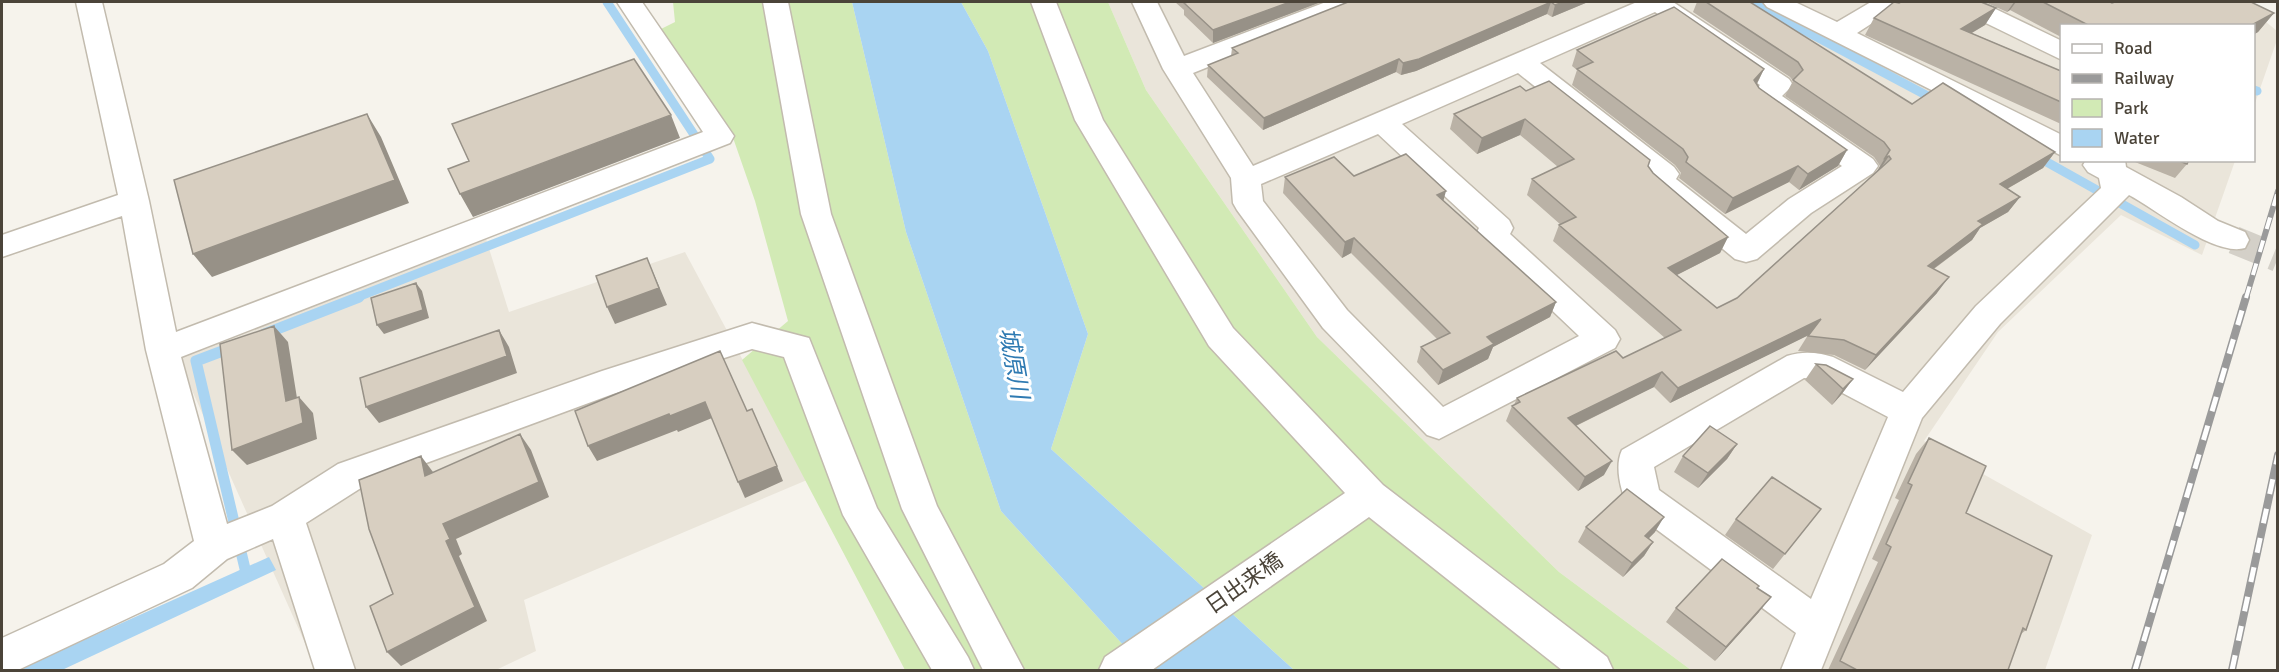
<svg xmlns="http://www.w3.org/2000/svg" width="2279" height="672" viewBox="0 0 2279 672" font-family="Signika,'Noto Sans JP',sans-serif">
<rect width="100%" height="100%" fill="#f6f3ec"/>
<path fill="#eae5da" d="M1108,2H2234L2253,11L2277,31L2278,37L2254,106V26H2062V160L2235,161L2202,255L2121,215L1998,332L1924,441L2092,535L2045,670H1691L1559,572L1317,337L1146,90Z
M486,239L509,312L685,252L807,480L524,600L536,651L496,670H317L178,359Z"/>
<path fill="#d2eab5" d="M673,2H852L906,232L1001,511L1146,670H905L742,360L788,321L755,201L731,132L659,30L675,22Z
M961,2H1108L1146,90L1317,337L1559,572L1691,670H1294L1051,449L1088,334L988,51Z"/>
<path fill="#a9d4f2" d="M852,2H961L988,51L1088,334L1051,449L1294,670H1146L1001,511L906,232Z
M269,557L276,570L62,670H17Z"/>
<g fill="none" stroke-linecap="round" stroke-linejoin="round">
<path stroke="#a9d4f2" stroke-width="9" d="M1751,2L1939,102
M2254,90L2257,91
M2036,156L2195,245
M355,298L710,159L607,2"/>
<path stroke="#a9d4f2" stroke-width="11" d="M264,334L359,297
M233,347L196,361L246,573L241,576"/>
<path stroke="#d4d0c8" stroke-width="28" stroke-dasharray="28 14" stroke-linecap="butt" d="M2234,240L2278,258"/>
<defs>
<path id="street" d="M76,2H102L149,201L176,332L703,132L617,2H642L734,136L730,143L181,357L227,524L272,506L338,464L602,371L752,323L809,338L877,508L968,657L974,670H932L843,515L784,357L752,349L613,394L364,486L306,523L355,670H315L273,539L227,559L192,588L18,670H2V638L164,564L194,541L146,350L122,216L2,257V235L118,195Z
M763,2H788L831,214L937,506L1024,670H983L902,509L801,214Z
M1031,2H1056L1103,120L1233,328L1383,485L1607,657L1613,670H1562L1369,517L1152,670H1099L1105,657L1345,493L1209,346L1075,120Z
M1132,2H1157L1184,56L1326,2H1360L1357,7L1193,73L1253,166L1637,2H1673L1789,79L1793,85L1782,96L1873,159L1878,166L1873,173L1811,213L1757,259L1746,262L1735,259L1648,187L1643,180L1646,175L1518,73L1402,124L1509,220L1513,228L1510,234L1615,330L1620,339L1615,348L1439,439L1427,435L1323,328L1237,210L1233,203L1231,178L1163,69ZM1655,12L1760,85L1749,96L1753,102L1842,166L1789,199L1746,234L1676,179L1679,174L1674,167L1540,63ZM1378,134L1479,228L1476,234L1480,242L1579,336L1443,407L1347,310L1263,201L1261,184Z
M1763,2H1795L1837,22L1871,2H1900L1897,7L1857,33L2062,135V156L1767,7Z
M1949,2H1981L2062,41V60L1953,7Z
M2086,160H2125L2126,167L2181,197L2218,221L2245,232L2249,240L2245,248C2215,257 2157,210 2129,195L2000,324L1922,418L1821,670H1781L1796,633L1629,509C1621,492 1614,467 1622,450L1787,356C1803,351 1817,352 1833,357L1903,392L1976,306L2101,188L2099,178L2088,172L2083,165ZM1804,378L1816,379L1888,417L1811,599L1659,490L1654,467Z"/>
</defs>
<use href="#street" stroke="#c2bbae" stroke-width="3"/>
<use href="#street" fill="#fff" fill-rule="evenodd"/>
<defs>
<path id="rail-far1" d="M2246,298L2278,191"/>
<path id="rail" d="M2135,670L2246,297
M2232,670L2278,455"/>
</defs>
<use href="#rail-far1" stroke="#9a9a9a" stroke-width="6"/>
<use href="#rail" stroke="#9a9a9a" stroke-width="8"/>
<use href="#rail-far1" stroke="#fff" stroke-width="4" stroke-dasharray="12" stroke-linecap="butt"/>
<use href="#rail" stroke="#fff" stroke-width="5" stroke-dasharray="15" stroke-linecap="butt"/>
</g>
<path fill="#bab2a6" d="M1175,2H1321L1213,43L1184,15V10Z
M1348,2H1588L1552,17L1547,14L1416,71L1401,75L1396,72L1263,130L1207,77L1208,65L1231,56L1232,48Z
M1697,2H1750L1912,104L2055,152L2043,168L2007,189L2020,197L2008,212L1980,228L1972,240L1934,269L1937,293L1865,370L1834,355L1798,351L1808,335L1670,403L1654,387L1576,426L1604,475L1578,491L1506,421L1512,406L1514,405L1517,398L1623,358L1665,338L1553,241L1559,225H1561L1527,195L1532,179L1558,167L1520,135L1477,154L1450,129L1454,114L1526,91L1648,166L1653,173L1728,237L1720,253L1677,275L1717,308L1737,298L1877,171L1880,166L1874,157L1785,96L1793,81L1790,77L1693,12Z
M1985,2H2110L2112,3L2115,2H2251L2274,13L2258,32L2253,35V26H2061V37L2010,10L2007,12Z
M1899,3L1996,8L1985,25L1972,33L2061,71V124L1865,35L1874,18Z
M1577,50L1764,69L1757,84L1759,88L1847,150L1838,166L1799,190L1789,182L1725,214L1679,178L1681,173L1675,165L1572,85L1577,70L1572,66Z
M2136,160H2189L2187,164L2175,178L2135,162Z
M1354,176L1443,201L1556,302L1550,317L1493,347L1488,359L1438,385L1417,362L1421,347L1437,339L1351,253L1342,258L1283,193L1285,177Z
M1816,364L1853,379L1841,395L1832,405L1805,380Z
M1929,438L1966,513L2026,630L2021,634L2008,670H1828L1878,562L1872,559L1899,500L1895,498L1916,454Z
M1737,444L1727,459L1698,488L1674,472L1683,456Z
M1821,509L1773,569L1725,535L1736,519Z
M1586,527L1655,532L1649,538L1653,542L1644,556L1623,577L1578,542Z
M1757,588L1759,612L1715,661L1666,622L1676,608Z"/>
<path fill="#979187" d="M1290,2H1321L1213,43V30Z
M1551,2L1547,14L1416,71L1401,75L1403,63Z
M1563,2H1588L1552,17L1555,5Z
M2014,2H2016L2010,10L2007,12Z
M1996,8L1985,25L1951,45L1961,29Z
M2274,13L2258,32L2253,35V26H2250Z
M1399,59L1396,72L1263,130L1264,118Z
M1764,69L1756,85L1754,80Z
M367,114L381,137L409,203L212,277L193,254Z
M671,115L680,138L473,217L460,194Z
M1525,119L1520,135L1477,154L1482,138Z
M1847,150L1838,166L1799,190L1808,174Z
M2055,152L2043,168L1989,199L2000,184Z
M1889,156L1879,171L1876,173L1885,158Z
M1798,166L1789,182L1725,214L1733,198Z
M1446,191L1442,206L1437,195Z
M2020,197L2008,212L1980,228L1972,240L1917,281L1928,266L1978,221Z
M1728,237L1720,253L1661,283L1668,268Z
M1354,238L1351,253L1342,258L1345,242Z
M647,258L667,305L615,324L607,307Z
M1949,277L1937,293L1865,370L1876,355Z
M416,283L422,291L429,318L384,334L377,325Z
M1556,302L1550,317L1493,347L1488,359L1438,385L1443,370L1487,337Z
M1821,319L1811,334L1670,403L1678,388Z
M274,326L288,342L300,417L286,401Z
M499,330L509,347L517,373L379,423L366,407Z
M1662,372L1654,387L1561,433L1568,418Z
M1853,379L1841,395L1832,405L1843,389Z
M299,397L313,413L317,439L247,465L232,450Z
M705,402L712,418L678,432L677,430L597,461L588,446L669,414Z
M520,434L531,450L549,497L456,539L462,554L459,556L487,621L401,666L387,652L446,541L443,524Z
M1737,444L1727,459L1698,488L1708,473Z
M421,456L433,472L437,491L425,476Z
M1612,461L1604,475L1578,491L1585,477Z
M777,466L783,481L745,498L738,482Z
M1664,517L1655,532L1636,551L1645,536Z
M1653,542L1644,556L1623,577L1632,563Z
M1771,597L1759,612L1715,661L1726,647Z"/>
<path fill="#d8cfc1" stroke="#979187" stroke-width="1.5" d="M1188,2H1290L1213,30L1184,3Z
M1348,2H1563L1555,5L1551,2L1419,59L1403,63L1399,59L1264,118L1208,65L1238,53L1232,48Z
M1706,2H1750L1912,104L1943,83L2055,152L2000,184L2020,197L1978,221L1983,224L1928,266L1949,277L1876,355L1844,340L1808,336L1821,319L1678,388L1662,372L1568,418L1612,461L1585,477L1512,406L1520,402L1517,398L1616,351L1623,358L1681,330L1559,225L1576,217L1532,179L1574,159L1525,119L1482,138L1454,114L1520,86L1526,91L1549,81L1650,160L1648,166L1653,173L1728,237L1668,268L1717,308L1737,298L1891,159L1889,156L1885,158L1890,150L1884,142L1793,80L1803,70L1798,62Z
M1894,2L1899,3L1901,2H1981L1996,8L1961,29L2061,71V102L1874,18Z
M2043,2H2110L2112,3L2115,2H2251L2274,13L2250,26H2090Z
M1674,7L1764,69L1754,80L1759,88L1847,150L1808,174L1798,166L1733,198L1686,162L1688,157L1683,149L1577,69L1593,62L1577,50Z
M634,59L671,115L460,194L448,169L469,161L452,124Z
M367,114L395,180L193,254L174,180Z
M1406,154L1446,191L1437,195L1556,302L1487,337L1494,344L1443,370L1421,347L1450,333L1354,238L1345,242L1285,177L1334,157L1354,176Z
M2177,160H2189L2187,164Z
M647,258L659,288L607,307L596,276Z
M416,283L423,310L377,325L371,298Z
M274,326L286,401L299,397L303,423L232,450L220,344Z
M499,330L507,356L366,407L360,378Z
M720,351L747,411L752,409L777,466L738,482L705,402L670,416L669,414L588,446L575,411Z
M1816,364L1826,365L1853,379L1843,389Z
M1710,426L1737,444L1708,473L1683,456Z
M520,434L539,482L443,524L450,539L446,541L475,607L387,652L370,606L393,594L369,529L359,480L421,456L425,476Z
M1929,438L1986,466L1966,513L2052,556L2026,630L2023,628L2008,670H1857L1840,661L1891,547L1886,544L1912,485L1908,483Z
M1772,477L1821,509L1785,554L1736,519Z
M1627,489L1664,517L1645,536L1653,542L1632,563L1586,527Z
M1722,559L1759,586L1757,588L1771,597L1726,647L1676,608Z"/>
<g text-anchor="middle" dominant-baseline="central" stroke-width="6" stroke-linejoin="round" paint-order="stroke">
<g font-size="22" fill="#4b4439" stroke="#fff">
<text transform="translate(1244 583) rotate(-35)">日出来橋</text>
</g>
<g font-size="24" font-style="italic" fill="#2e7ab2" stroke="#fff">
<text transform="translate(1014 363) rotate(80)">城原川</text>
</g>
</g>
<rect width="2279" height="672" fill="none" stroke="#4b4439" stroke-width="6"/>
<rect x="2060" y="24" width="195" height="138" fill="#ffffff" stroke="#b7b4b0" stroke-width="1.5"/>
<rect x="2072" y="44" width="30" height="9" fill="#ffffff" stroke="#b7b4b0" stroke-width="1.5"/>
<text x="2114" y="54" font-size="18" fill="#4b4439">Road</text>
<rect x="2072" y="74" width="30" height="9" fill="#9a9a9a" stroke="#b7b4b0" stroke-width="1.5"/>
<text x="2114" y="84" font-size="18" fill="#4b4439">Railway</text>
<rect x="2072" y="99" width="30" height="18" fill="#d2eab5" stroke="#b7b4b0" stroke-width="1.5"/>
<text x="2114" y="114" font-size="18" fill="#4b4439">Park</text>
<rect x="2072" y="129" width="30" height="18" fill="#a9d4f2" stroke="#b7b4b0" stroke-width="1.5"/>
<text x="2114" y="144" font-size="18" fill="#4b4439">Water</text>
</svg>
